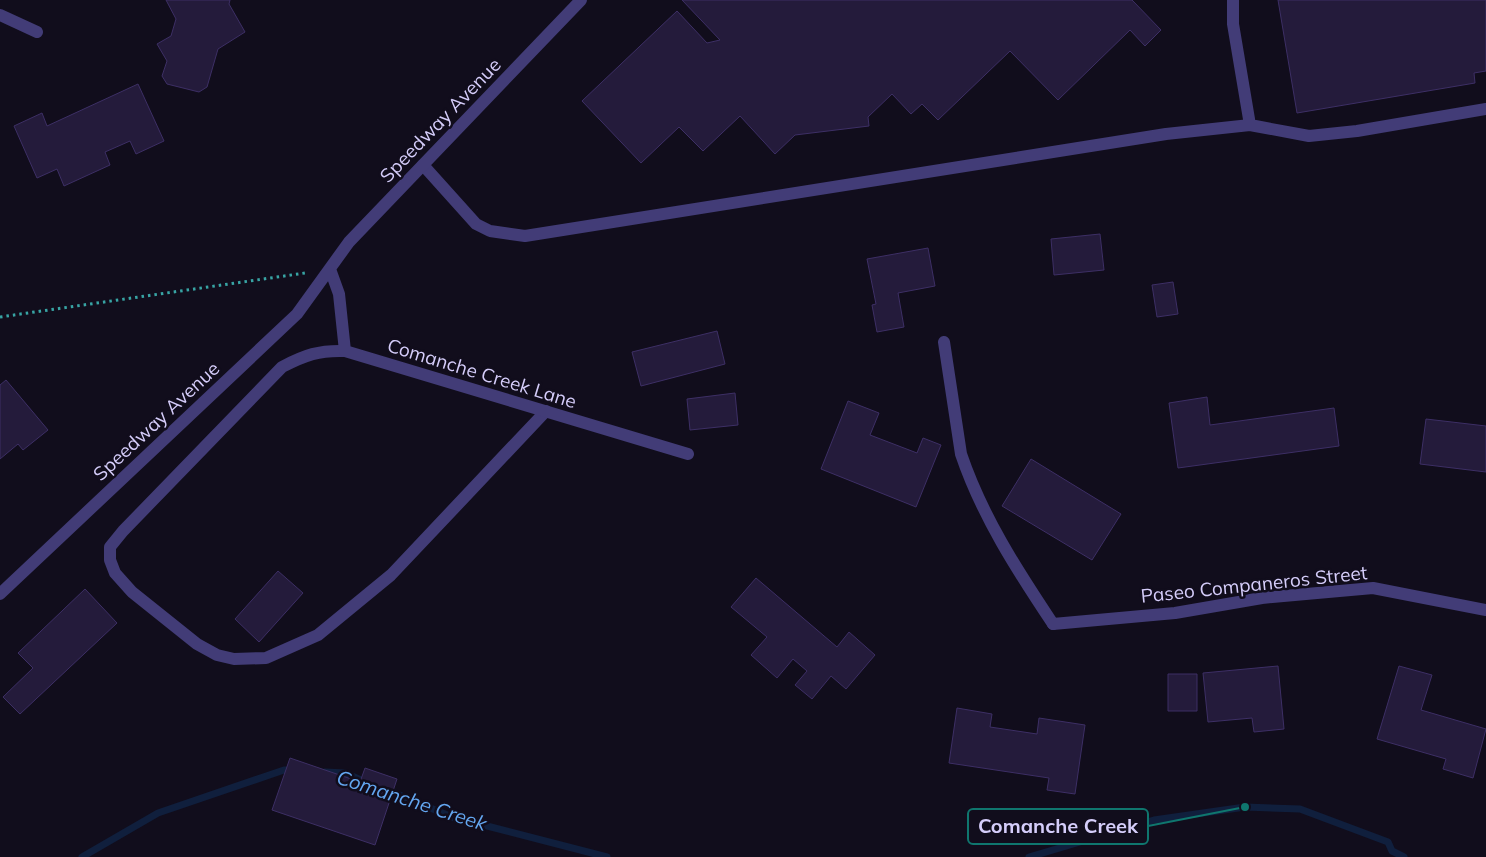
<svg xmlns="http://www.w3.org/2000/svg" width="1486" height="857" viewBox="0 0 1486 857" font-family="Mulish,sans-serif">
<rect width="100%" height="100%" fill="#110d1c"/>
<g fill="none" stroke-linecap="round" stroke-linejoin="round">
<path stroke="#101f3d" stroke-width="7" d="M325,772L345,773L368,783
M385,789L452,817L607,857
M82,857L158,813L284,770H295
M1029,857L1154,820L1245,807L1300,809L1388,842L1392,851L1404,857"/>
</g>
<path fill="#241b3b" stroke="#3d2f65" d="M166,0H230L229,4L245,32L218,49L207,87L199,92L167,84L162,76L167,61L157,44L171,36L176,19Z
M682,0H1132L1161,30L1145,46L1130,30L1058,100L1010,51L938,120L922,104L911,114L892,94L868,117L869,126L795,135L775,154L740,116L703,151L679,127L641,163L582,101L677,11L707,43L720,40Z
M1278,0H1486V71L1474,73L1475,83L1297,113Z
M138,84L164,141L136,154L130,141L105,152L110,165L64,186L57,169L37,178L14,126L42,113L47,126Z
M1100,234L1104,270L1054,275L1051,239Z
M928,248L935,286L898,293L904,327L877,332L872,305L876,304L867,259Z
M1173,282L1178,314L1157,317L1152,285Z
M717,331L725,364L641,386L632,352Z
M6,380L48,430L23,450L18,444L0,459V385Z
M735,393L738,425L690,430L687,399Z
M1207,397L1210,425L1334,408L1339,446L1178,468L1169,403Z
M848,401L879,413L870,435L917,453L923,438L941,445L916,507L821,469Z
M1426,419L1486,426V472L1420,464Z
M1031,459L1121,514L1092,560L1002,506Z
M278,571L303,593L259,642L235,619Z
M756,578L837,647L849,632L875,655L846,689L831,676L812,699L795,685L807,671L793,659L777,678L751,655L767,637L731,607Z
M85,589L117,623L20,714L3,697L33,668L18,653Z
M1278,666L1284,729L1254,732L1252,718L1208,722L1203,673Z
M1399,666L1432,675L1421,710L1486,729L1473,778L1443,769L1446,759L1377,739Z
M1168,674H1197V711H1168Z
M957,708L992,714L990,727L1037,734L1039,718L1085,725L1075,794L1047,790L1049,778L949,763Z
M290,758L360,782L365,768L397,779L375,845L272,810Z"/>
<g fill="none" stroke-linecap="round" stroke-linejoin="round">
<path stroke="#38a4a4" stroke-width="3" stroke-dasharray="2.5 4" stroke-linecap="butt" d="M0,317L305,273"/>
<path stroke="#423c77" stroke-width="12" d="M1233,0V24L1250,125
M423,165L476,224L490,231L525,236L1166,134L1250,125L1309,136L1357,131L1486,109
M944,342L961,454C982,516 1017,570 1053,624
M345,351C319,350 305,355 282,367L123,531L110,547V560L115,573L132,592L197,644L217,655L234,659L266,658L318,635L391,575L546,411"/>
<path stroke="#423c77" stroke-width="12" d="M0,15L37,32
M330,269L339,294L345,351L688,454
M0,594L297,314L349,242L581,0
M1053,624L1175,613L1262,598L1373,588L1486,610"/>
</g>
<g text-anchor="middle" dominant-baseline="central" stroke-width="5" stroke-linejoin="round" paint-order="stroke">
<g font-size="19" fill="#d5cdfa" stroke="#110d1c">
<text transform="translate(440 120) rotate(-46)">Speedway Avenue</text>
<text transform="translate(482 373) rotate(17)">Comanche Creek Lane</text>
<text transform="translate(156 421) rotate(-43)">Speedway Avenue</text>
<text transform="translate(1254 584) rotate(-6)">Paseo Companeros Street</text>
</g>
<g font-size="20" font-style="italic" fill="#64a7f1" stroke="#110d1c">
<text transform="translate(412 800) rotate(18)">Comanche Creek</text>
</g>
</g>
<path fill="none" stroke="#0f766e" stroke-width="2" d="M1245 807L1148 826"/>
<circle fill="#0f766e" stroke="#110d1c" stroke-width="2" cx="1245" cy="807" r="5"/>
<rect fill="#110d1c" stroke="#0f766e" stroke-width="2" x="968" y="809" width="180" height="35" rx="5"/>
<g font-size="20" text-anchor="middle" font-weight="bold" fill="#d5cdfa">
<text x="1058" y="833">Comanche Creek</text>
</g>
</svg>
